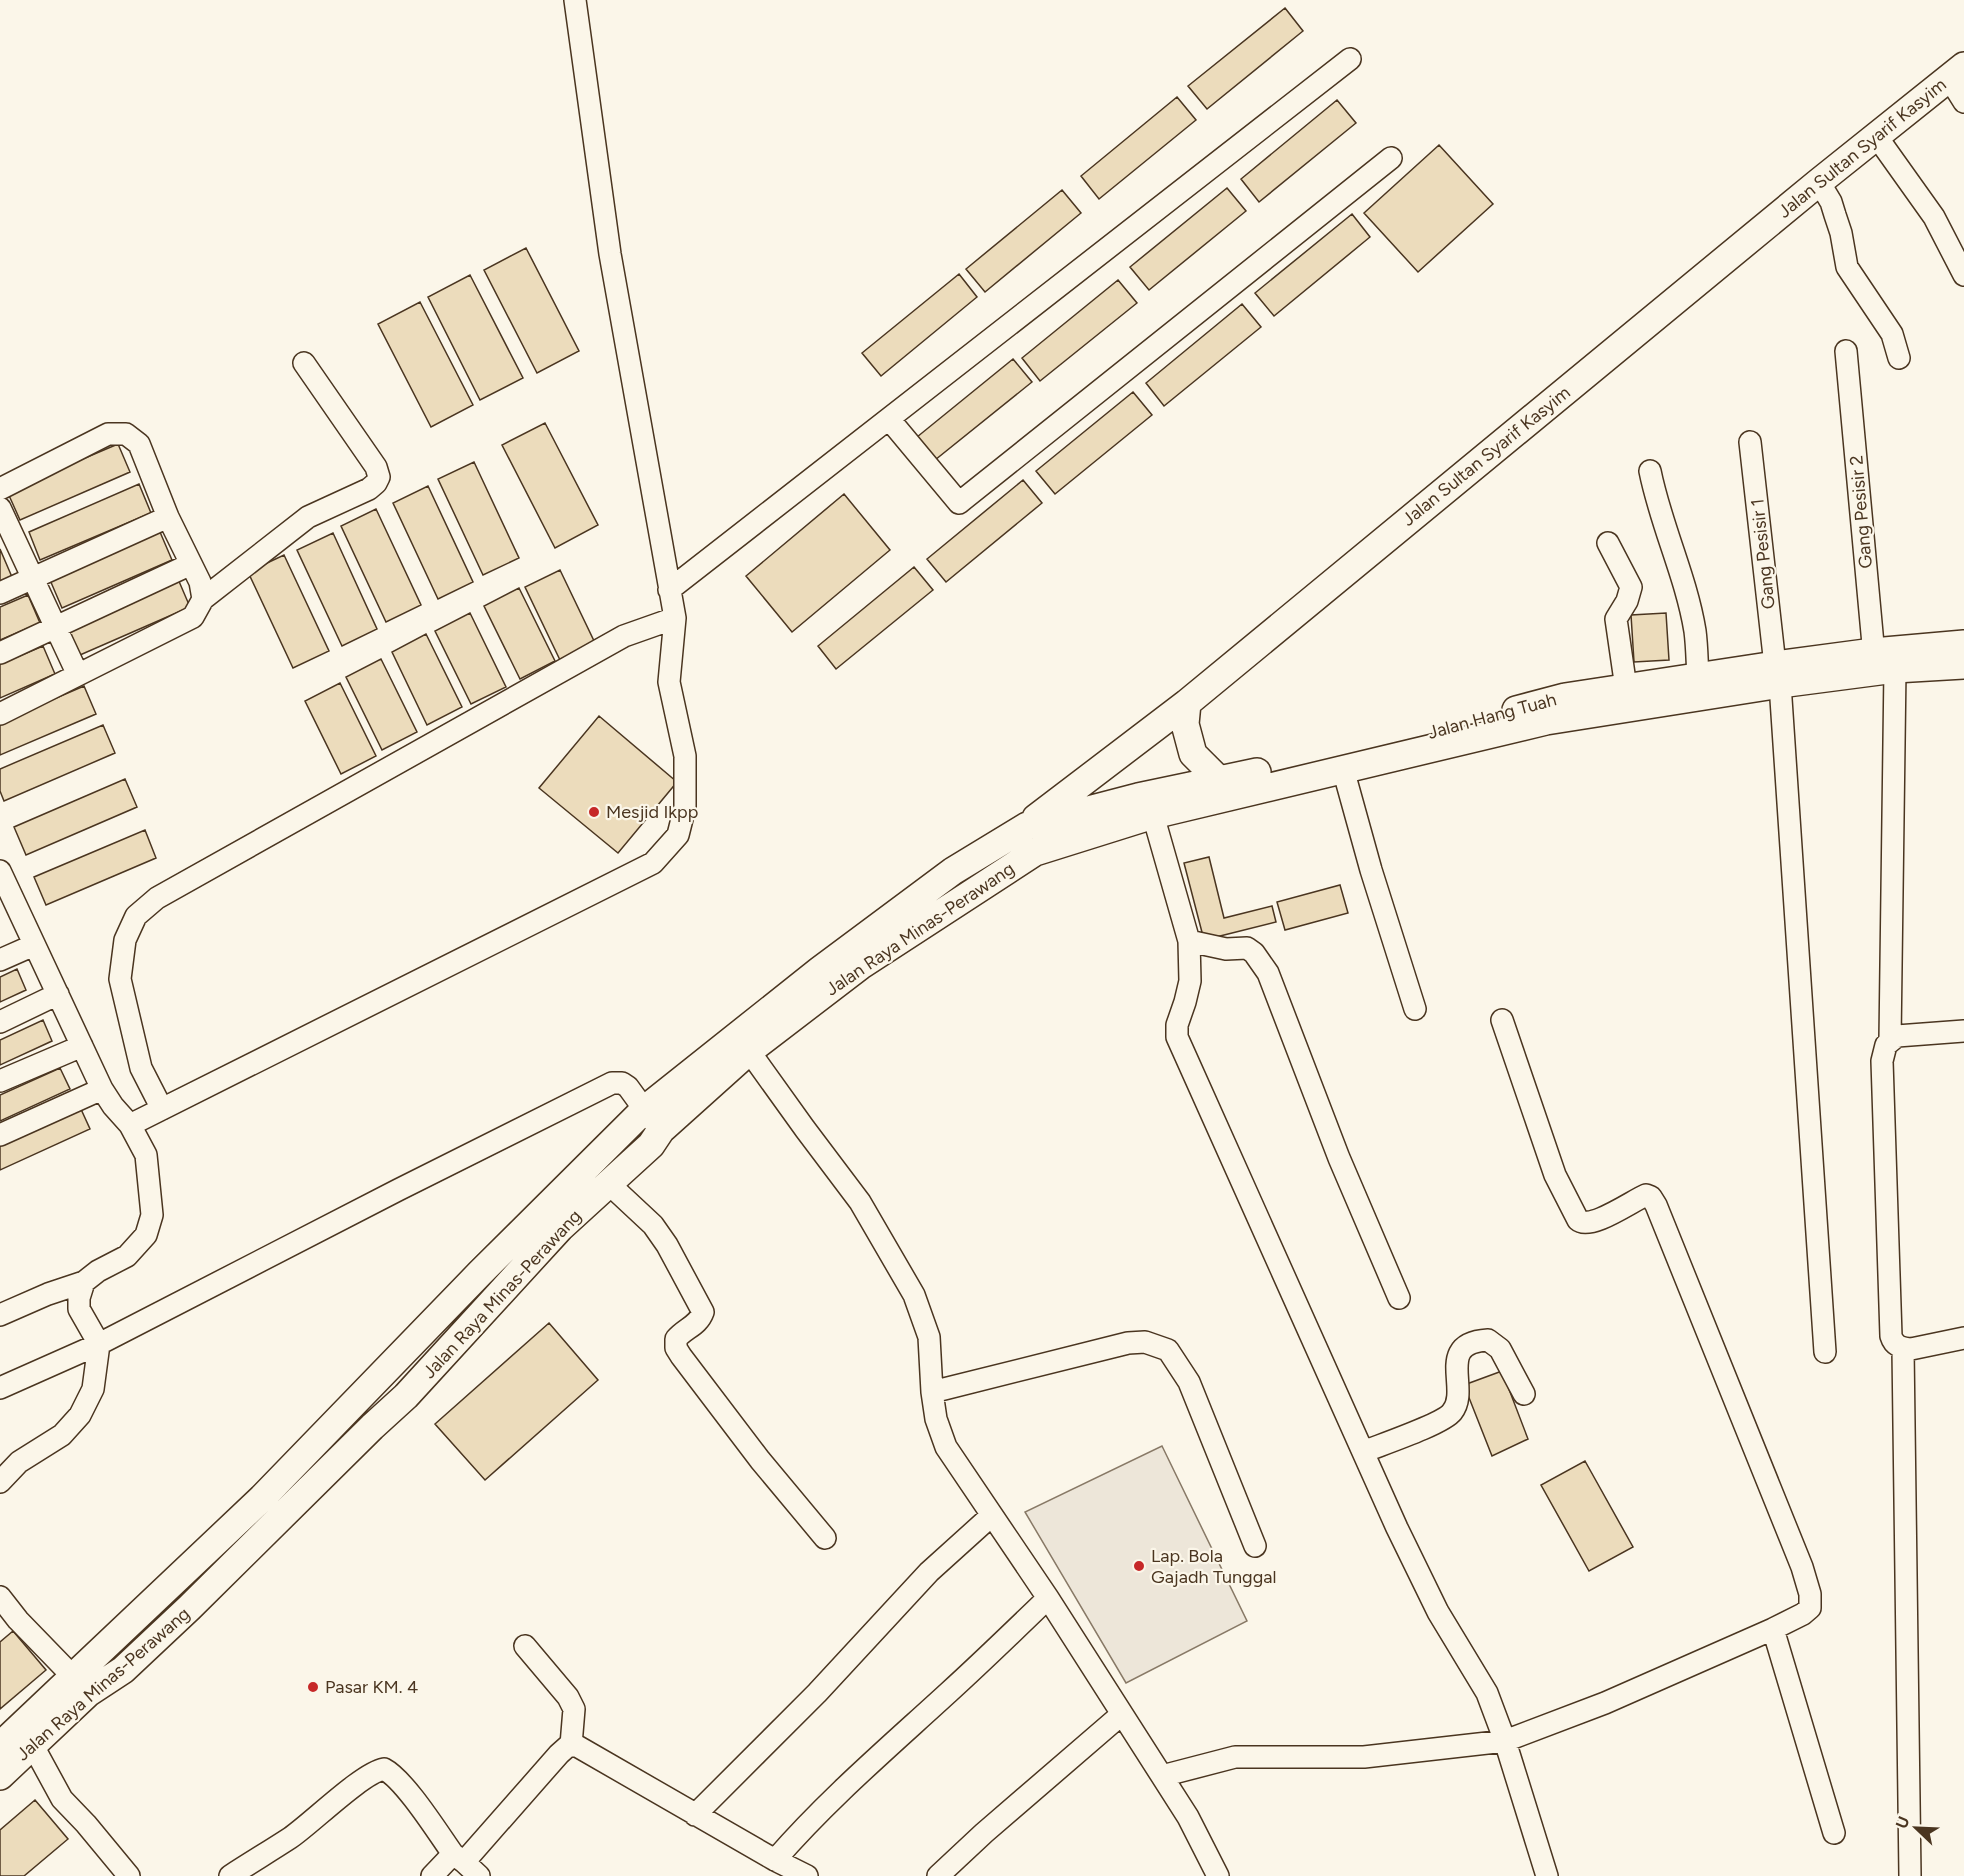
<svg xmlns="http://www.w3.org/2000/svg" width="1964" height="1876" viewBox="0 0 1964 1876" font-family="Figtree,sans-serif">
<rect width="100%" height="100%" fill="#fbf6e9"/>
<path fill="#ede6d9" stroke="#887966" stroke-width="1.5" d="M1162,1446L1247,1621L1126,1683L1025,1512Z"/>
<path fill="#ecdcbc" stroke="#4a3520" stroke-width="1.5" d="M1285,8L1303,31L1207,109L1188,86Z
M1177,97L1196,120L1099,199L1081,176Z
M1337,100L1356,123L1259,202L1241,179Z
M1439,145L1493,204L1418,272L1364,213Z
M1227,188L1246,211L1149,290L1130,267Z
M1062,190L1081,213L985,292L966,269Z
M1352,214L1370,237L1274,316L1255,293Z
M526,248L579,351L537,373L484,270Z
M959,274L977,297L881,376L862,353Z
M470,275L523,378L480,400L428,297Z
M1118,280L1137,303L1040,381L1022,358Z
M420,302L473,405L431,427L378,324Z
M1242,304L1261,327L1164,406L1146,383Z
M1013,359L1032,382L935,460L917,437Z
M1133,392L1152,415L1055,494L1036,471Z
M545,423L598,525L555,548L502,445Z
M118,444L130,472L20,520L7,491Z
M474,462L519,558L483,575L438,479Z
M1023,480L1042,503L946,582L927,559Z
M139,484L151,513L40,560L29,532Z
M428,486L473,582L438,599L393,503Z
M844,494L890,550L792,632L746,576Z
M376,509L421,605L386,622L341,526Z
M160,532L172,560L62,608L50,580Z
M333,533L377,629L342,646L297,550Z
M0,549L12,577L0,582Z
M284,555L329,651L293,668L248,572Z
M914,567L933,590L836,669L818,646Z
M560,570L595,643L560,660L525,587Z
M178,579L190,607L80,655L67,627Z
M519,588L555,661L520,679L484,606Z
M28,595L40,623L0,640V607Z
M470,613L506,687L471,704L435,631Z
M1666,613L1669,660L1634,662L1631,615Z
M426,634L462,707L427,725L392,652Z
M43,646L55,674L0,698V664Z
M381,659L417,732L382,750L346,677Z
M340,683L376,756L341,774L305,701Z
M84,686L96,714L0,755V722Z
M599,716L677,782L618,853L539,788Z
M103,725L115,753L4,801L0,791V769Z
M125,779L137,807L26,855L14,827Z
M145,830L156,858L46,905L34,877Z
M1209,857L1224,918L1272,906L1276,922L1204,940L1184,863Z
M1340,885L1348,913L1285,930L1277,902Z
M17,969L26,990L0,1002V977Z
M43,1020L52,1041L0,1065V1040Z
M60,1068L70,1089L0,1121V1095Z
M80,1107L90,1129L0,1170V1144Z
M549,1323L598,1380L485,1480L435,1424Z
M1502,1371L1528,1439L1492,1456L1464,1385Z
M1585,1461L1633,1547L1589,1571L1541,1485Z
M13,1631L46,1670L0,1709V1642Z
M35,1800L68,1839L24,1876H0V1830Z"/>
<g fill="none" stroke-linecap="round" stroke-linejoin="round">
<defs>
<path id="minor" d="M1949,78L1964,102
M1877,137L1934,217L1964,275
M1819,182L1831,202L1835,215L1841,233L1847,267L1892,334L1899,358
M1846,351L1875,666
M889,419L959,503L1391,158
M1750,442L1775,665
M1650,471C1661,526 1686,576 1695,631C1697,646 1697,662 1698,677
M0,489L108,434H126L139,444L168,517L200,582L203,599L193,617L0,714
M0,508L78,675
M1608,543L1631,587L1627,601L1616,619L1626,688
M669,590L1350,59
M0,593L168,517
M203,599L308,517L369,489L376,483L379,477L376,467L304,363
M0,653L191,564
M1780,684L1825,1352
M1343,769L1371,870L1415,1009
M1153,815L1189,941L1190,981L1185,1002L1177,1025V1037L1397,1528L1438,1612L1487,1693L1505,1741L1547,1876
M0,871L102,1089L113,1106L130,1125L146,1155L152,1215L146,1235L127,1256L98,1271L84,1282L79,1298V1309L99,1344L93,1389L80,1415L62,1435L19,1462L0,1482
M1189,941L1226,949L1247,948L1254,953L1268,973L1339,1158L1399,1298
M0,960L34,945
M0,1022L58,994
M1964,1031L1897,1036L1886,1045L1882,1061L1891,1336C1894,1346 1901,1348 1911,1349L1964,1338
M1890,1040L1895,669
M749,1051L805,1129L860,1202L914,1295L929,1337L932,1392L936,1419L946,1447L1048,1598L1188,1817L1218,1876
M0,1081L82,1046
M162,1109L141,1068L120,979L125,940L136,916L157,898L624,636L675,618
M130,1125L653,863L678,835L685,807V756L669,682L675,618L610,254L575,0
M0,1135L102,1089
M608,1183L653,1225L667,1245L703,1312C698,1326 685,1328 676,1339V1348L681,1356L760,1460L825,1538
M0,1315L48,1294L84,1282
M1903,1349L1910,1876
M0,1388L99,1344L398,1190L612,1083H622L628,1087L652,1120
M932,1392L1128,1343L1145,1342L1168,1350L1189,1382L1255,1546
M1363,1452C1380,1445 1443,1424 1452,1412C1471,1389 1434,1343 1488,1340L1500,1349L1524,1394
M0,1597L18,1620L84,1688
M1773,1629L1834,1833
M525,1646L568,1697L574,1709L571,1745
M32,1744L62,1799L86,1824L129,1876
M1162,1776L1235,1757H1364L1505,1741L1605,1703L1773,1629L1803,1614L1810,1608V1594L1802,1567L1656,1205L1651,1197L1646,1195C1632,1201 1590,1231 1578,1220L1555,1175L1502,1020
M695,1815L817,1693L929,1572L991,1516
M775,1860C828,1799 889,1747 949,1692C982,1662 1015,1630 1048,1598
M464,1862L479,1876
M230,1876C250,1863 270,1851 290,1838C312,1823 362,1773 384,1769C405,1780 438,1833 453,1854L464,1862L559,1754L568,1746H577L775,1860L807,1876
M432,1876L453,1854
M938,1876L984,1833L1122,1714"/>
<path id="major" d="M1187,703L1185,724L1193,754L1218,779
M1516,710L1565,697L1775,665L1873,652L1964,644
M1036,818L1187,703L1819,182L1964,66
M0,1746L262,1498L480,1273L644,1110L820,970L953,871L1027,826L1138,797L1257,772
M0,1776L88,1693L123,1670L189,1608L372,1427L406,1396L560,1228L651,1145L661,1130L749,1051L860,966L1035,852L1153,815L1546,721L1780,684L1895,669L1964,665"/>
</defs>
<use href="#minor" stroke="#4a3520" stroke-width="24"/>
<use href="#major" stroke="#4a3520" stroke-width="30"/>
<use href="#minor" stroke="#fbf6e9" stroke-width="21"/>
<use href="#major" stroke="#fbf6e9" stroke-width="27"/>
</g>
<g fill="#c62828" stroke="#fbf6e9" stroke-width="2">
<circle cx="594" cy="812" r="6"/>
<circle cx="1139" cy="1566" r="6"/>
<circle cx="313" cy="1687" r="6"/>
</g>
<g text-anchor="middle" dominant-baseline="central" stroke-width="4.5" stroke-linejoin="round" paint-order="stroke">
<g font-size="18" fill="#4a3520" stroke="#fbf6e9">
<text transform="translate(1862 148) rotate(-39)">Jalan Sultan Syarif Kasyim</text>
<text transform="translate(1486 456) rotate(-39)">Jalan Sultan Syarif Kasyim</text>
<text transform="translate(1861 512) rotate(-95)">Gang Pesisir 2</text>
<text transform="translate(1763 554) rotate(-96)">Gang Pesisir 1</text>
<text transform="translate(1492 716) rotate(-15)">Jalan Hang Tuah</text>
<text transform="translate(920 929) rotate(-34)">Jalan Raya Minas-Perawang</text>
<text transform="translate(502 1294) rotate(-47)">Jalan Raya Minas-Perawang</text>
<text transform="translate(103 1684) rotate(-41)">Jalan Raya Minas-Perawang</text>
</g>
<g font-size="18" fill="#4a3520" stroke="#fbf6e9" text-anchor="start">
<text x="606" y="812">Mesjid Ikpp</text>
<text x="1151" y="1556">Lap. Bola<tspan x="1151" dy="21">Gajadh Tunggal</tspan></text>
<text x="325" y="1687">Pasar KM. 4</text>
</g>
</g>
<g transform="translate(1916 1828) rotate(293)" stroke="#fbf6e9" stroke-width="4.5" paint-order="stroke">
<path d="M0-4.5L10 22L0 15L-10 22Z" fill="#4a3520"/>
<text y="-9" font-size="16" font-weight="bold" text-anchor="middle" fill="#4a3520">U</text>
</g>
</svg>
